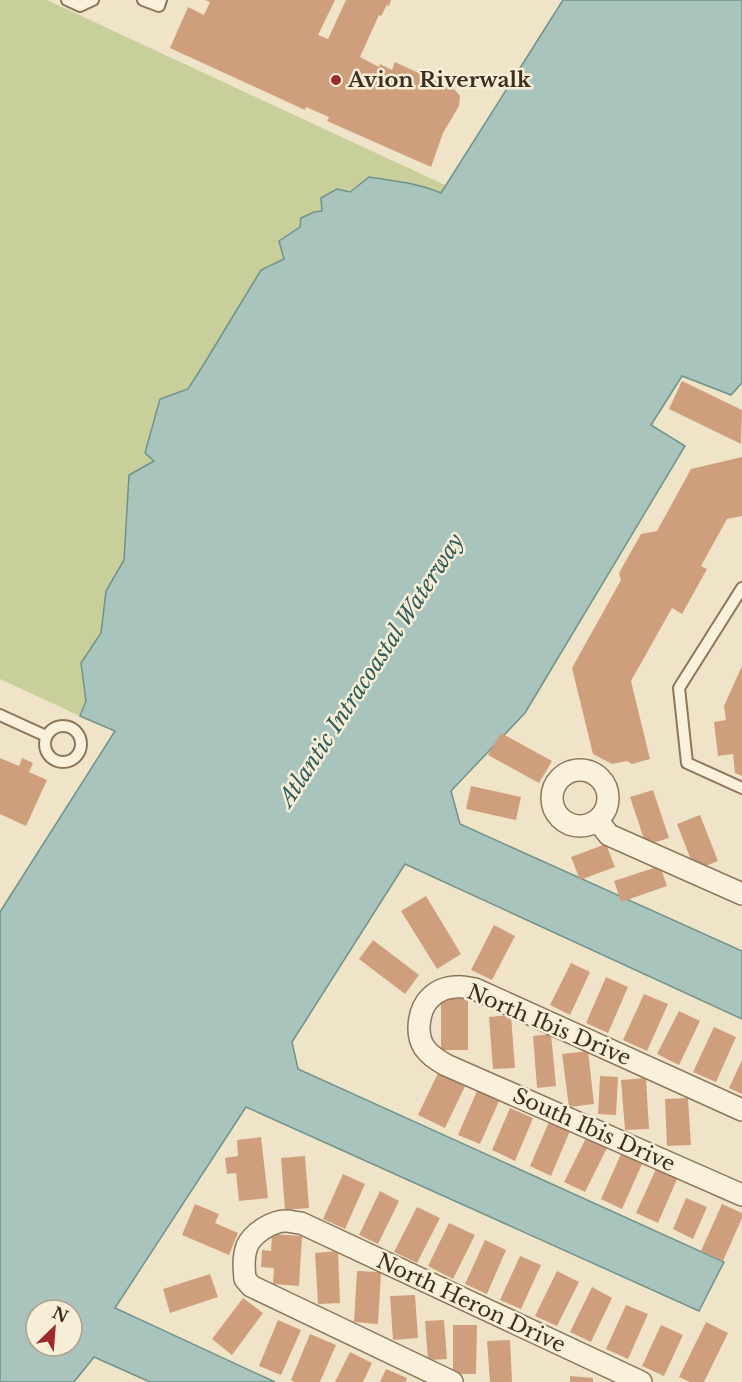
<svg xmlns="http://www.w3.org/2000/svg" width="742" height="1382" viewBox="0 0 742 1382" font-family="'Libre Baskerville',serif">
<rect width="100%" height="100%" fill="#f0e4c8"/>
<path fill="#c9cf9b" d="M0,0H47L445,185L441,193L430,188L369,177L300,227L279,241L284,259L204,364L188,389L155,461L129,475L124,560L106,591L101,633L81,663L86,701L80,716L0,679Z"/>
<path fill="#a9c4bc" stroke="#6f938a" stroke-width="1.5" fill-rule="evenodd" d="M563,0H742V383L731,395L682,376L651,425L685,446L525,713L451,791L460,824L742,951V1019L405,864L292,1042L298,1069L724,1262L699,1311L246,1107L115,1308L275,1382H150L94,1357L74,1382H0V912L115,731L80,716L86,701L81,663L101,633L106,591L124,560L129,475L154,461L145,453L160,399L188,389L204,364L261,270L284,259L279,241L300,227L301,218L314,212L322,211L321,198L337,189L350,192L369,177C393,181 418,183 441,193ZM36,1310H72V1346H36Z"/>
<path fill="#cf9f7d" d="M205,0H335L318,35L328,39L346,0H391L389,6L387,5L381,16L379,15L360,57L379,67L380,64L392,70L395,62L455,90L460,96L459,106L443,133L431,167L327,121L329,117L306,107L305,110L170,48L188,7L204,15L210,2Z
M682,381L742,410L741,444L669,409Z
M742,457V516L727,519L701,566L707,569L682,614L672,608L631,681L650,759L632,764L627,761L612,764L593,754L572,668L621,580L619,573L641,534L657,531L691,469Z
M742,666V776L735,773L733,754L718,756L714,722L726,720L724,706Z
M501,733L552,761L539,783L488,755Z
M0,758L19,766L22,758L33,763L29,772L47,780L26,826L0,814Z
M471,786L521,797L516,820L466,809Z
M653,790L669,838L646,845L630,797Z
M700,815L718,861L695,870L677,824Z
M606,844L615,867L580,880L571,857Z
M660,866L667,886L621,902L614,881Z
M426,896L461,954L437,969L401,911Z
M494,925L515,936L492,980L471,970Z
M373,940L419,975L405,994L359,959Z
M571,963L590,972L570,1015L550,1005Z
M606,977L628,987L608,1033L586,1023Z
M644,994L668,1004L647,1051L623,1040Z
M441,999H468V1050H441Z
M679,1011L700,1021L679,1065L657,1054Z
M511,1015L515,1068L493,1069L489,1017Z
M714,1027L736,1037L716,1082L693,1072Z
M551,1034L556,1086L537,1088L533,1036Z
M588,1051L594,1104L569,1107L562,1054Z
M742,1060V1094L729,1088Z
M439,1071L466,1084L445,1128L418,1115Z
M600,1076L618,1077L616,1115L598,1114Z
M646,1078L649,1129L625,1130L621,1080Z
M477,1091L499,1101L480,1144L458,1135Z
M688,1098L691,1145L667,1146L665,1099Z
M510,1108L533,1118L515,1161L492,1150Z
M549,1122L570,1131L551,1176L530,1166Z
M261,1137L268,1198L239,1201L236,1173L227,1174L225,1158L238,1156L237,1140Z
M586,1138L607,1148L585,1192L564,1182Z
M621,1154L642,1164L622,1209L601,1199Z
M305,1156L309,1208L285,1210L281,1158Z
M656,1169L677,1179L658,1223L636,1213Z
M343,1174L365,1184L345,1229L323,1219Z
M380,1191L399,1201L378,1244L359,1235Z
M686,1198L707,1207L693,1239L673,1229Z
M195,1204L219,1214L215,1223L238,1233L229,1255L182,1235Z
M722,1204L742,1213V1218L723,1261L701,1251Z
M417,1207L440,1218L417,1263L394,1252Z
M449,1223L475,1235L453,1279L428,1266Z
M272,1234L302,1236L299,1286L273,1284L274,1268L261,1267L262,1250L271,1251Z
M485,1240L506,1250L487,1294L465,1284Z
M338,1251L340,1303L318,1304L315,1253Z
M520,1256L541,1265L521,1309L500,1300Z
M357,1271L381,1272L378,1324L354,1322Z
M557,1271L579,1282L557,1326L535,1316Z
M210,1274L218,1297L170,1313L163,1289Z
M592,1287L612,1298L591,1342L570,1332Z
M415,1295L418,1338L393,1340L390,1296Z
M243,1298L263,1313L232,1355L212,1339Z
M626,1305L648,1314L628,1359L606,1349Z
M278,1320L301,1330L281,1375L259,1366Z
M444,1320L447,1359L428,1360L425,1321Z
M706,1322L728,1333L704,1382H690L679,1377Z
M453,1325H477L476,1374H453Z
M661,1325L683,1335L664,1376L642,1366Z
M310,1334L336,1345L320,1382H294L291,1380Z
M510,1340L512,1382H490L487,1341Z
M350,1352L372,1363L363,1382H335Z
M386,1369L407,1378L406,1382H380Z
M570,1376L593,1378V1382H570Z"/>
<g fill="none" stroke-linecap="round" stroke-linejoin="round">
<defs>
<path id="lane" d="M67,0L80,6L93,0
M143,0L159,6L161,0
M742,588L679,688L687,763L742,788
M0,715L46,736
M45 744a18 18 0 1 1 36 0a18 18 0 1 1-36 0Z"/>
<path id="street" d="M552 798a28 28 0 1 1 56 0a28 28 0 1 1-56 0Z
M597,820L609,835L742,894
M742,1110L475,989C469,988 462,986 456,987C447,987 437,991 430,998C419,1009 415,1033 424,1047C429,1055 437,1060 446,1065L742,1195
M452,1382L251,1286L245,1279C244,1268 243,1257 247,1246C253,1233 272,1221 286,1221C291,1221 296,1223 301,1223L641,1382"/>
</defs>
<use href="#lane" stroke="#8d765c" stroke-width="14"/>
<use href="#street" stroke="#8d765c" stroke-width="24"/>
<use href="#lane" stroke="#faf1dc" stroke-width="10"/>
<use href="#street" stroke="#faf1dc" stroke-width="21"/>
</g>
<circle fill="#9e2a2b" stroke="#f7eed8" stroke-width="2" cx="336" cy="80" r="6"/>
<g text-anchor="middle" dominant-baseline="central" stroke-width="5" stroke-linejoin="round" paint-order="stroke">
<g font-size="21" font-weight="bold" fill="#3d2e20" stroke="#f7eed8" text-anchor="start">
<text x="348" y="80">Avion Riverwalk</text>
</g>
<g font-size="21" fill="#3d2e20" stroke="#f7eed8">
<text transform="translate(549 1025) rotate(23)">North Ibis Drive</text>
<text transform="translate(594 1130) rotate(24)">South Ibis Drive</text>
<text transform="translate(471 1303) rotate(25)">North Heron Drive</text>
</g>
<g font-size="22" font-style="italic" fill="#2f5d5a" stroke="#f7eed8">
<text transform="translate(371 670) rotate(-57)">Atlantic Intracoastal Waterway</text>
</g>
</g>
<g transform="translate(54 1328) rotate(25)"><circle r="28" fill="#f7eed8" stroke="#ada18e" stroke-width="1.5"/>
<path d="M0-4.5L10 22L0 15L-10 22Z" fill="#9e2a2b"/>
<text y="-9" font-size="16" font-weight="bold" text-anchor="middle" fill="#3d2e20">N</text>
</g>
</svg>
